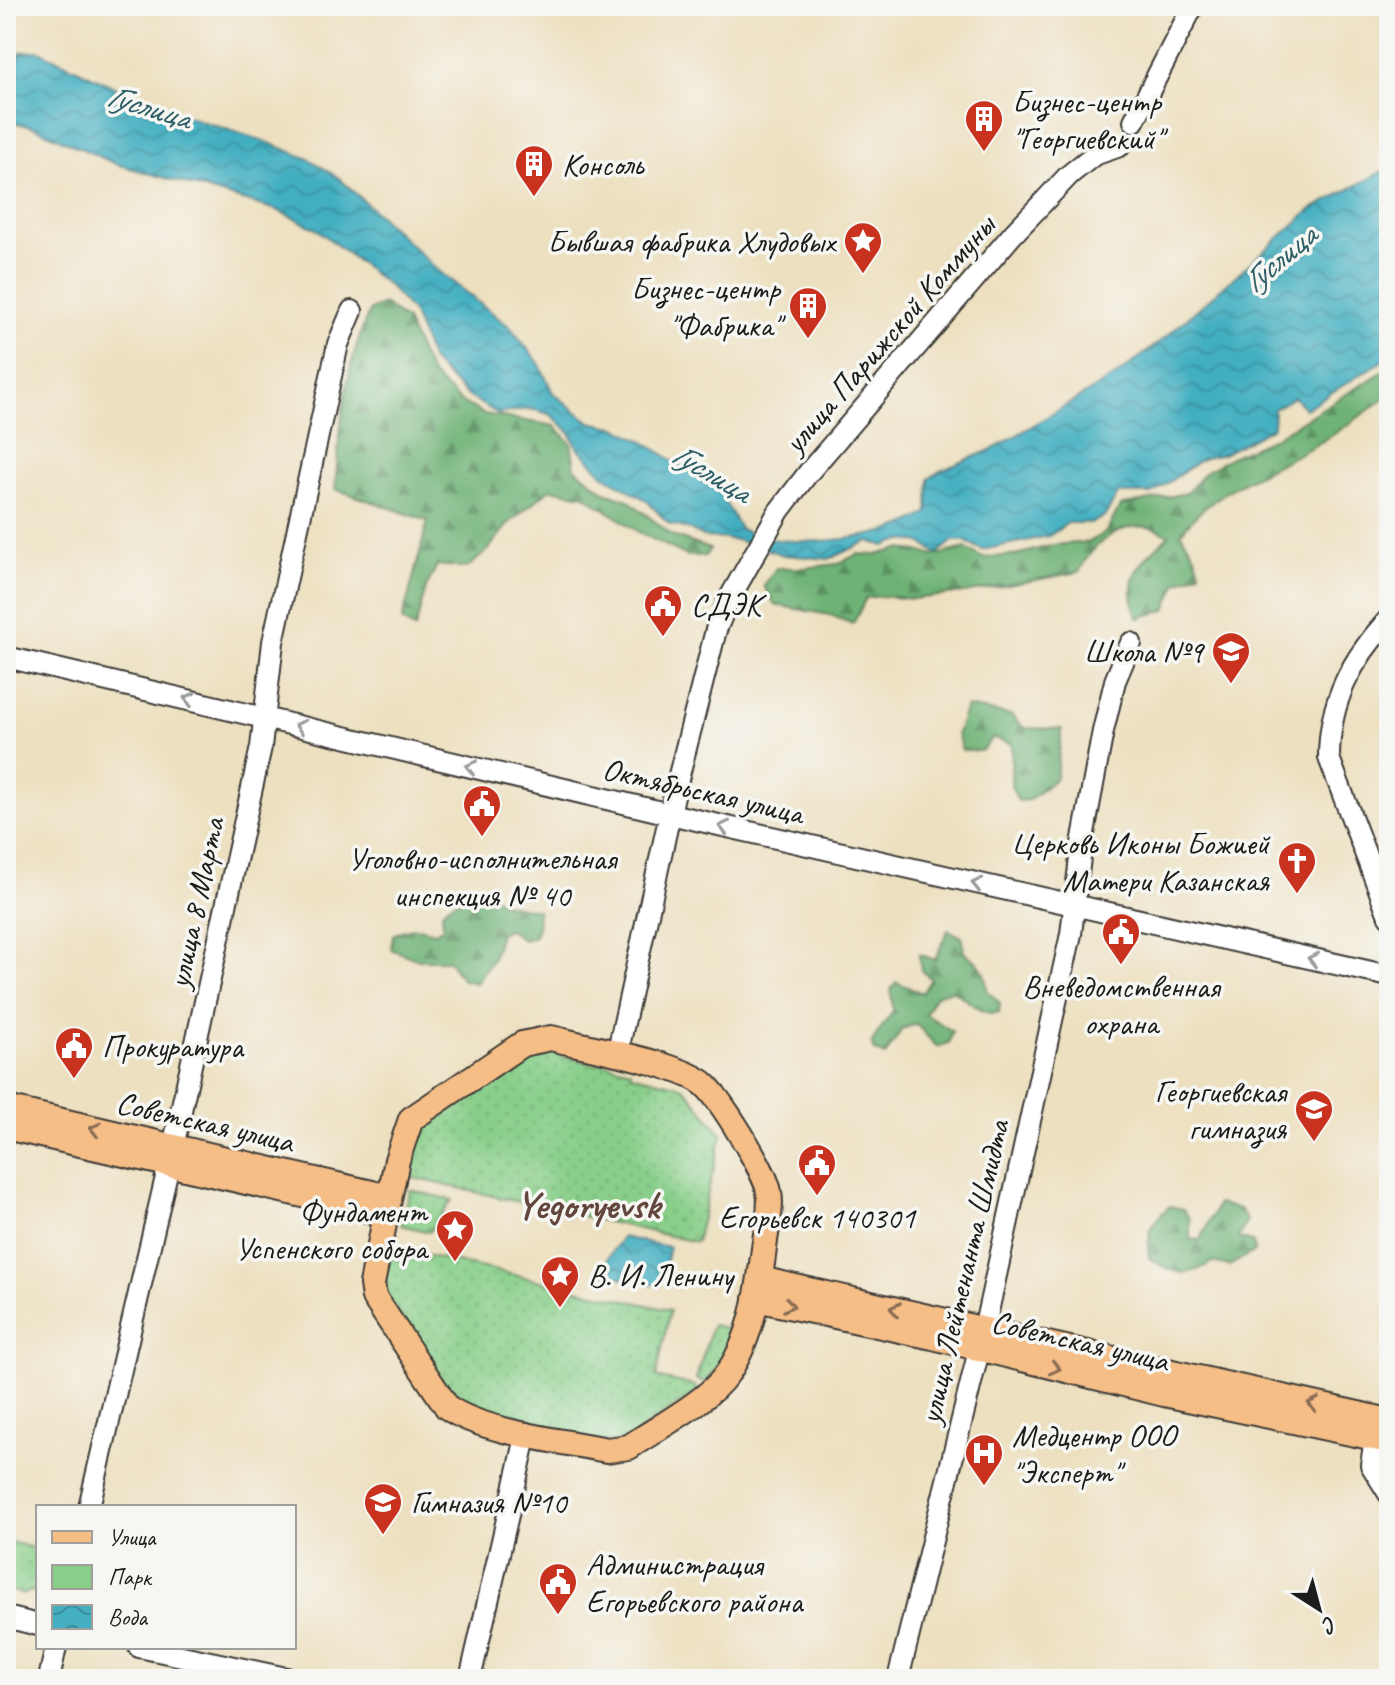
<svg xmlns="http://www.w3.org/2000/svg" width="1395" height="1685" viewBox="0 0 1395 1685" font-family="Caveat,sans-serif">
<defs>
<pattern id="green-dots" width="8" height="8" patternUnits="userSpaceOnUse" patternTransform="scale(2)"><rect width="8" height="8" fill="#89cf8a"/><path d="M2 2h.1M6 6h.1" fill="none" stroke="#76b176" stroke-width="1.8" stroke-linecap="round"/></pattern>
<pattern id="forest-firs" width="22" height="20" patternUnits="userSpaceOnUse" patternTransform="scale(2)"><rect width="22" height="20" fill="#6eb276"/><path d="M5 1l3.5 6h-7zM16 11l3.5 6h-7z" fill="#5a9060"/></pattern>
<pattern id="water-waves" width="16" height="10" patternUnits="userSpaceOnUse" patternTransform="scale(2)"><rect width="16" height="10" fill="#43afc1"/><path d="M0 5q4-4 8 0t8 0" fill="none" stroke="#378e9c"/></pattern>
</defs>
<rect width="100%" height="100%" fill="#f6f6f2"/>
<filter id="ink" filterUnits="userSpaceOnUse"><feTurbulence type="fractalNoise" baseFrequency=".0125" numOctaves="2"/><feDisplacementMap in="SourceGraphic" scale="16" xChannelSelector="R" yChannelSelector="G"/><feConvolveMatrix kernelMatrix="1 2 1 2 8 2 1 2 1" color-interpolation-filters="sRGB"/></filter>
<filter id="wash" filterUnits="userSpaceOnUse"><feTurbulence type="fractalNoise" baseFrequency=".006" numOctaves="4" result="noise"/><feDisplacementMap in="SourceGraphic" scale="32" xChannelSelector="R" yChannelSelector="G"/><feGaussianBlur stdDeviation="1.8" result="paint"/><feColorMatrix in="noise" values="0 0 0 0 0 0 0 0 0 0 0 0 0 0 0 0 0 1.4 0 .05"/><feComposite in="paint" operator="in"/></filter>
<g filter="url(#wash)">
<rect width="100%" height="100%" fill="#ede0c0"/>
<path fill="url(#green-dots)" stroke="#527653" stroke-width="2" d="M528,1052H549L597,1065L599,1062L631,1070V1074L684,1087L722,1134L696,1242L570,1213L567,1217L559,1211L405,1176L417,1129Z
M410,1190L452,1200L429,1232L401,1225Z
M390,1247L670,1310L656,1377L695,1386L698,1391L624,1441L608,1443L478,1416L459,1404L387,1297L384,1274Z
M712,1325L732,1329L733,1333C726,1353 720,1368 704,1383L696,1379Z
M6,1541L38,1549L36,1590L23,1594L6,1589Z"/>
<path fill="url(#forest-firs)" stroke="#456749" stroke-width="2" d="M384,304L406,321L431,375L461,402L484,414L555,426L571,443L575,468L605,492L628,500L673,536L710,549L705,556H687L640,533L584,495L550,489L509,523L487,551L467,568L437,565L426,588L415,629L402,621L428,521L335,489C340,427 344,367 370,310Z
M1389,368V396C1366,411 1345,428 1321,442C1275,469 1213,488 1181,533L1195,556L1200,572L1177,583L1166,610L1138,618C1121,575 1140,564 1169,535C1132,513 1096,537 1079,572L964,593L913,599L882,596L866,598L853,624L830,615L775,605L764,586L776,568H804L837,564L858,554L876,555L899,549L919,551L933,556L965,548L983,558L1016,555L1053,545L1089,542L1107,531L1120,506L1187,493L1205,472L1233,456L1272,439Z
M966,707L1011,715L1024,728L1062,729L1056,778L1029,800L1018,801L1011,786L1012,744L993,738L981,751L962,750L957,733Z
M492,896L506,904L538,910L537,931L534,937L523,940L508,929L500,933L493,958L476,983L463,980L448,960H419L391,949L393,935C408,927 418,926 434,932L443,928L442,911C461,892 470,905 492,896Z
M948,930L962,937L964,953C981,962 986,972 987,990L1000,1003L999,1012C981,1018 969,999 952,990L936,995L925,1014L952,1031L949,1043L937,1047L916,1024L902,1029L885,1056L875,1051L871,1043L893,1011L891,989L896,982L922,993L931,979L921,970L919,954L935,960Z
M1218,1204L1239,1209L1247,1221L1238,1238L1253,1242L1255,1251L1229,1266L1212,1262C1185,1280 1175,1273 1149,1258C1148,1232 1149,1223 1170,1206L1183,1209L1190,1219V1239L1200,1240Z"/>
<path fill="url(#water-waves)" stroke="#30666e" stroke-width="2" d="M39,51L152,105L269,143L309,159L339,178L440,272L511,328L539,363L553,393L590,422L618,428L645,442L720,492L740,529C750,533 760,537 770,539C813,545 893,539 928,512L929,479L940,471L995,448L1117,375L1161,341L1312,209L1389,168V357L1305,409L1294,397L1274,409L1273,427L1223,454L1202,459L1152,494H1118L1105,516L1092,523H1068L1049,536L982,550L965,541H953L937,554C922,540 905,536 885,546L868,541L829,559L784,555L736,540L703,537L689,529L669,524L646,500L605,476L578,448L569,431L550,414L530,409L498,414L466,395L432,362L412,312L388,285L315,228L277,210L116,164L34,127L6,121V73L16,64L21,52Z
M622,1237L669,1247L660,1286L598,1272Z"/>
</g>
<g filter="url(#ink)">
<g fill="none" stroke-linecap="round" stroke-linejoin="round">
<defs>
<path id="minor" d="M1134,121L1193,6
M1389,619C1351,660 1329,702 1329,758L1389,916
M6,657L670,814L1389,976
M617,1055L675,791L716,630L728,601L779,511L809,472L1013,234L1069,175L1094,155L1120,146
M1375,1438L1371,1465L1389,1494
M89,1507L173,1147L261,747L273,642L338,344L352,311
M6,1617L38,1625
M139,1647L291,1679
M49,1679L56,1647
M470,1679L527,1433
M898,1679L984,1330L1071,934L1081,849L1103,731L1115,681L1131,643"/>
<path id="major" d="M551,1038C587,1047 676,1063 703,1083C719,1096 766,1172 769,1192C772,1208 767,1225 765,1241C759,1286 754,1336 727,1374C708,1401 657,1428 629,1447L607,1450C563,1441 481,1432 447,1407L374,1297L372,1284L397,1160L411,1119L522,1044Z
M6,1108L389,1197
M6,1127L386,1214
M760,1279L1389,1421
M756,1299L933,1337L1164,1394L1389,1441"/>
</defs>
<use href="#minor" stroke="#3b3935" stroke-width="24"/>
<use href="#major" stroke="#3b3935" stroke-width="28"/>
<use href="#minor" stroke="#fff" stroke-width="20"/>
<use href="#major" stroke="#f6be87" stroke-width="24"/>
</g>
<defs><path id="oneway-chevron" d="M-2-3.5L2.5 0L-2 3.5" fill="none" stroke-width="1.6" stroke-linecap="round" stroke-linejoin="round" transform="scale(2)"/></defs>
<g stroke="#999">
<use href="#oneway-chevron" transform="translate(189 699) rotate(-166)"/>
<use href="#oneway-chevron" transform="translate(300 726) rotate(-166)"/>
<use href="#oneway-chevron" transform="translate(471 767) rotate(-167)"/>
<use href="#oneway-chevron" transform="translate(724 827) rotate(-167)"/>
<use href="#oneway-chevron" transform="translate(977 884) rotate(-167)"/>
<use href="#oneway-chevron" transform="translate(1313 959) rotate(-167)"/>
</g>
<g stroke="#896d52">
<use href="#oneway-chevron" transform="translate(95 1129) rotate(-167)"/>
<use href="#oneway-chevron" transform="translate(789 1305) rotate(11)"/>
<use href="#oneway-chevron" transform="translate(895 1309) rotate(-168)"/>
<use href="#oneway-chevron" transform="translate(1055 1368) rotate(13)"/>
<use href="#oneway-chevron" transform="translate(1313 1404) rotate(-168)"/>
</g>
</g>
<defs>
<symbol id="building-pin" viewBox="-11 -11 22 30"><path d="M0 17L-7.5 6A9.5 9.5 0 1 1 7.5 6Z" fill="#c8321e" stroke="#f6f6f2"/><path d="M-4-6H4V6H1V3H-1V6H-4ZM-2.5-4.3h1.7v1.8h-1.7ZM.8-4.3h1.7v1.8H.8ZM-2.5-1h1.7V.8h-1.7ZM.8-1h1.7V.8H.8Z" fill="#fff"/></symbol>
<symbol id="sight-pin" viewBox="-11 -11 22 30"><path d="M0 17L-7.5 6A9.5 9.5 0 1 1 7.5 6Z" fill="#c8321e" stroke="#f6f6f2"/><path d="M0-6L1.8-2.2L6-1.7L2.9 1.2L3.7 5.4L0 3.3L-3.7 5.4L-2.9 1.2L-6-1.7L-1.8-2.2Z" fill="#fff"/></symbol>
<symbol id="civic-pin" viewBox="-11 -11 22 30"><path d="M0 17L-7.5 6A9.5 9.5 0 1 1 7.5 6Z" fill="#c8321e" stroke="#f6f6f2"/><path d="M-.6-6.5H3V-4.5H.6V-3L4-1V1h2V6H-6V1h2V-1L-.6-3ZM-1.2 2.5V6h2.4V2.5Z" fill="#fff"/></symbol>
<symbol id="school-pin" viewBox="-11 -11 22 30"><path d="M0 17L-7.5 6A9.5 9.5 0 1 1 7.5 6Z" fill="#c8321e" stroke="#f6f6f2"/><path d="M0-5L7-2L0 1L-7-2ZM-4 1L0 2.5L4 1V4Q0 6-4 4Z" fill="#fff"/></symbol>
<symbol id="church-pin" viewBox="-11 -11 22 30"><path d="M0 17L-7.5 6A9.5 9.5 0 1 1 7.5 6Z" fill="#c8321e" stroke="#f6f6f2"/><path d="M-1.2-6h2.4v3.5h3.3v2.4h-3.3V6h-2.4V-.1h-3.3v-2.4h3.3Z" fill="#fff"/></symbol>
<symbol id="hospital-pin" viewBox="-11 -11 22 30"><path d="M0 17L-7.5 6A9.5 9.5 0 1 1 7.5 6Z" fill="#c8321e" stroke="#f6f6f2"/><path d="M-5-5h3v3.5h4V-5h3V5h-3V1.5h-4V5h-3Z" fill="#fff"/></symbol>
</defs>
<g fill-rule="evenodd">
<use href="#building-pin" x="962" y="97" width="44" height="60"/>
<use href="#building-pin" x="512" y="142" width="44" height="60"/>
<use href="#sight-pin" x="841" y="219" width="44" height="60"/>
<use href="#building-pin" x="786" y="284" width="44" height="60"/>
<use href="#civic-pin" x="641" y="582" width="44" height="60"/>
<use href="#school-pin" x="1209" y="629" width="44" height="60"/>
<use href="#civic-pin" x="460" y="782" width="44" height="60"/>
<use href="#church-pin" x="1275" y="839" width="44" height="60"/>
<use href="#civic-pin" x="1099" y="910" width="44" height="60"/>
<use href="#civic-pin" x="52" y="1024" width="44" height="60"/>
<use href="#school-pin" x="1292" y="1087" width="44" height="60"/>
<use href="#civic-pin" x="795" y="1141" width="44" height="60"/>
<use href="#sight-pin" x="433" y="1207" width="44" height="60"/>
<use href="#sight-pin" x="538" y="1253" width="44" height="60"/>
<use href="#hospital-pin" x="962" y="1431" width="44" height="60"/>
<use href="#school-pin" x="361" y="1480" width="44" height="60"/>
<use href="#civic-pin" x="536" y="1560" width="44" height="60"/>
</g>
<g text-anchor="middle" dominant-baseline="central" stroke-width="7" stroke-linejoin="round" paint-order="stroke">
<g font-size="32" fill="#1c1c1c" stroke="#f6f6f2" text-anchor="start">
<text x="1012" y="101">Бизнес-центр<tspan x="1012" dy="37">"Георгиевский"</tspan></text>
<text x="562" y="164">Консоль</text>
<text x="835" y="241" text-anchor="end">Бывшая фабрика Хлудовых</text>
<text x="780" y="288" text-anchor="end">Бизнес-центр<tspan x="780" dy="37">"Фабрика"</tspan></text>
<text x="691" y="604">СДЭК</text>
<text x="1203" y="651" text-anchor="end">Школа №9</text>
<text x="1269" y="843" text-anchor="end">Церковь Иконы Божией<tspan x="1269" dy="37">Матери Казанская</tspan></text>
<text x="482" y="858" text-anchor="middle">Уголовно-исполнительная<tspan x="482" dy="37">инспекция № 40</tspan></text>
<text x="1121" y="986" text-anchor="middle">Вневедомственная<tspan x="1121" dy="37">охрана</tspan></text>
<text x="102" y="1046">Прокуратура</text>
<text x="1286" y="1091" text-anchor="end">Георгиевская<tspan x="1286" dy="37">гимназия</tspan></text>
<text x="427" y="1211" text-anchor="end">Фундамент<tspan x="427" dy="37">Успенского собора</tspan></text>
<text x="817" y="1217" text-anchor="middle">Егорьевск 140301</text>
<text x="588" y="1275">В. И. Ленину</text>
<text x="1012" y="1435">Медцентр ООО<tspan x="1012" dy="37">"Эксперт"</tspan></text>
<text x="411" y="1502">Гимназия №10</text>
<text x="586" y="1564">Администрация<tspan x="586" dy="37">Егорьевского района</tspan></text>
</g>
<g font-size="32" fill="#1c1c1c" stroke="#f6f6f2">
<text transform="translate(889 334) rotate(-49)">улица Парижской Коммуны</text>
<text transform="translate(703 791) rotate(13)">Октябрьская улица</text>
<text transform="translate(196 903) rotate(-78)">улица 8 Марта</text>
<text transform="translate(205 1122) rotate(13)">Советская улица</text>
<text transform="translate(964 1272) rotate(-77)">улица Лейтенанта Шмидта</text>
<text transform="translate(1080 1341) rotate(13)">Советская улица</text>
</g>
<g font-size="34" font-style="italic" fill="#2e5e66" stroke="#f6f6f2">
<text transform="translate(149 106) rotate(17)">Гуслица</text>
<text transform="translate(1279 258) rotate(-40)">Гуслица</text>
<text transform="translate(712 472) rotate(31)">Гуслица</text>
</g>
<g font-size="40" font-weight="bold" fill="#62453d" stroke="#f6f6f2">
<text x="588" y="1205">Yegoryevsk</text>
</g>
</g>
<rect width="1395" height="1685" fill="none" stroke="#f6f6f2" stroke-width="32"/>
<rect x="36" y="1505" width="260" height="144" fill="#f6f6f2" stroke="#9f9f9c" stroke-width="2"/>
<rect x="52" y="1531" width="40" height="12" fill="#f6be87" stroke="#9f9f9c" stroke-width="2"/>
<text x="108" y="1545" font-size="24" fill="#1c1c1c">Улица</text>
<rect x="52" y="1565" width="40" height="24" fill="#89cf8a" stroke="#9f9f9c" stroke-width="2"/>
<text x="108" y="1585" font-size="24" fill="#1c1c1c">Парк</text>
<rect x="52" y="1605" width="40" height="24" fill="url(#water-waves)" stroke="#9f9f9c" stroke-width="2"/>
<text x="108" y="1625" font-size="24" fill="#1c1c1c">Вода</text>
<g transform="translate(1319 1609) rotate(144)" stroke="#f6f6f2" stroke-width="6" paint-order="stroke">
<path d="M0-6L14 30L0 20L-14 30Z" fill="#1c1c1c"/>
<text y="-12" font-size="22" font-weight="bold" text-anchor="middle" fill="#1c1c1c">С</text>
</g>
</svg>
